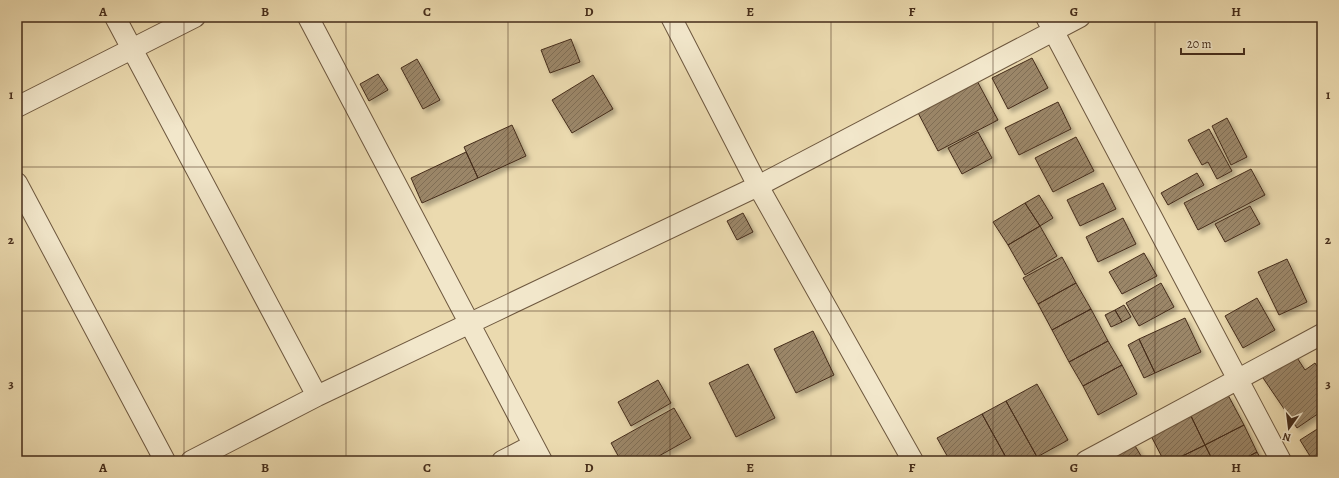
<svg xmlns="http://www.w3.org/2000/svg" width="1339" height="478" viewBox="0 0 1339 478" font-family="Alegreya,serif">
<defs>
<pattern id="building-hatch" width="6" height="6" patternUnits="userSpaceOnUse"><rect width="6" height="6" fill="#9b8667"/><path d="M-1 1l2-2M0 6l6-6M5 7l2-2" fill="none" stroke="#806e54"/></pattern>
<filter id="shadow"><feDropShadow dx="3.5" dy="3.5" stdDeviation="2" flood-color="#0004"/></filter>
</defs>
<rect width="100%" height="100%" fill="#ebdaaf"/>
<filter id="stains"><feTurbulence type="fractalNoise" baseFrequency=".005" numOctaves="4"/><feColorMatrix values="0 0 0 0 .2 0 0 0 0 .09 0 0 0 0 .02 0 0 0 .5 -.17"/></filter>
<radialGradient id="worn" r=".72"><stop offset=".6" stop-color="#630" stop-opacity="0"/><stop offset="1" stop-color="#630" stop-opacity=".3"/></radialGradient>
<path fill="url(#building-hatch)" stroke="#452c1a" filter="url(#shadow)" d="M571,39L580,62L550,73L541,50Z
M1032,58L1048,88L1008,109L992,78Z
M417,59L440,100L423,109L401,68Z
M378,74L388,90L369,101L360,84Z
M593,75L613,109L572,133L552,100Z
M975,77L998,120L938,151L915,107Z
M1058,102L1071,129L1019,155L1005,128Z
M1227,118L1247,157L1231,165L1212,126Z
M512,125L526,156L478,178L464,147Z
M1209,129L1232,171L1217,179L1208,162L1202,165L1188,140Z
M978,132L992,158L962,174L948,148Z
M1076,137L1094,171L1053,192L1035,158Z
M466,152L478,178L422,203L411,178Z
M1251,169L1265,195L1198,230L1184,203Z
M1197,173L1204,185L1168,205L1161,193Z
M1103,183L1116,209L1080,226L1067,200Z
M1039,195L1053,218L1040,226L1025,203Z
M1025,203L1040,226L1008,245L993,222Z
M1250,206L1260,224L1225,242L1215,224Z
M743,213L753,232L737,240L727,221Z
M1123,218L1136,244L1098,262L1086,237Z
M1040,226L1057,256L1025,275L1008,245Z
M1144,253L1157,276L1122,294L1109,272Z
M1062,257L1076,283L1038,304L1023,278Z
M1287,259L1307,302L1279,315L1258,272Z
M1076,283L1091,309L1052,330L1038,304Z
M1161,283L1174,307L1139,326L1126,303Z
M1257,298L1275,330L1243,348L1225,316Z
M1124,305L1131,317L1122,322L1115,310Z
M1091,309L1108,341L1069,362L1052,330Z
M1115,310L1122,322L1111,327L1105,315Z
M1185,318L1201,352L1155,373L1139,339Z
M813,331L834,375L796,393L774,349Z
M1139,339L1155,373L1144,378L1128,345Z
M1108,341L1122,365L1083,386L1069,362Z
M1294,353L1305,370L1315,363L1322,374V411L1297,428L1261,375Z
M748,364L775,418L736,437L709,383Z
M1122,365L1137,394L1098,415L1083,386Z
M658,380L671,403L631,426L618,402Z
M1037,384L1068,440L1037,457L1006,401Z
M1228,395L1244,425L1205,445L1190,414Z
M1006,401L1037,457L1029,461H1008L982,414Z
M674,408L691,438L650,461H621L611,443Z
M982,414L1008,461H950L937,438Z
M1190,414L1205,445L1172,461H1164L1150,434Z
M1244,425L1257,452L1240,461H1213L1205,445Z
M1322,426V461H1313L1300,440Z
M1134,444L1144,461H1107V459Z
M1205,445L1213,461H1172Z
M1257,452L1262,461H1240Z"/>
<g fill="none" stroke-linecap="round" stroke-linejoin="round">
<defs>
<path id="minor" d="M115,17L317,396
M308,17L542,461
M671,17L758,186L913,461
M1046,17L1281,461
M17,107L195,17
M17,183L165,461
M191,461L317,396L758,186L1080,17
M502,461L533,445
M1086,461L1322,334"/>
</defs>
<use href="#minor" stroke="#6e583f" stroke-width="22"/>
<use href="#minor" stroke="#f2e7cb" stroke-width="20"/>
</g>
<path fill="none" stroke="#452c1a" stroke-width="1" stroke-opacity="0.55" d="M184,17V461M346,17V461M508,17V461M670,17V461M831,17V461M993,17V461M1155,17V461M17,167H1322M17,311H1322"/>
<rect width="1339" height="478" fill="none" stroke="#ebdaaf" stroke-width="44"/>
<g transform="translate(1289 428) rotate(194)" stroke="#f2e7cb" stroke-width="3" paint-order="stroke">
<path d="M0-3L7 15L0 10L-7 15Z" fill="#452c1a"/>
<text y="-6" font-size="11" font-weight="bold" text-anchor="middle" fill="#452c1a">N</text>
</g>
<path d="M1181 48v6h63v-6" fill="none" stroke="#452c1a" stroke-width="2"/>
<text x="1187" y="48" font-size="12" fill="#452c1a" stroke="#f2e7cb" stroke-width="3" paint-order="stroke">20 m</text>
<rect x="22" y="22" width="1295" height="434" fill="none" stroke="#452c1a" stroke-width="1.5"/>
<g font-size="13" text-anchor="middle" font-weight="bold" fill="#452c1a">
<text x="103" y="16">A</text>
<text x="265" y="16">B</text>
<text x="427" y="16">C</text>
<text x="589" y="16">D</text>
<text x="750" y="16">E</text>
<text x="912" y="16">F</text>
<text x="1074" y="16">G</text>
<text x="1236" y="16">H</text>
<text x="11" y="99">1</text>
<text x="1328" y="99">1</text>
<text x="11" y="244">2</text>
<text x="1328" y="244">2</text>
<text x="11" y="388">3</text>
<text x="1328" y="388">3</text>
<text x="103" y="472">A</text>
<text x="265" y="472">B</text>
<text x="427" y="472">C</text>
<text x="589" y="472">D</text>
<text x="750" y="472">E</text>
<text x="912" y="472">F</text>
<text x="1074" y="472">G</text>
<text x="1236" y="472">H</text>
</g>
<rect width="100%" height="100%" filter="url(#stains)"/>
<rect width="100%" height="100%" fill="url(#worn)"/>
</svg>
